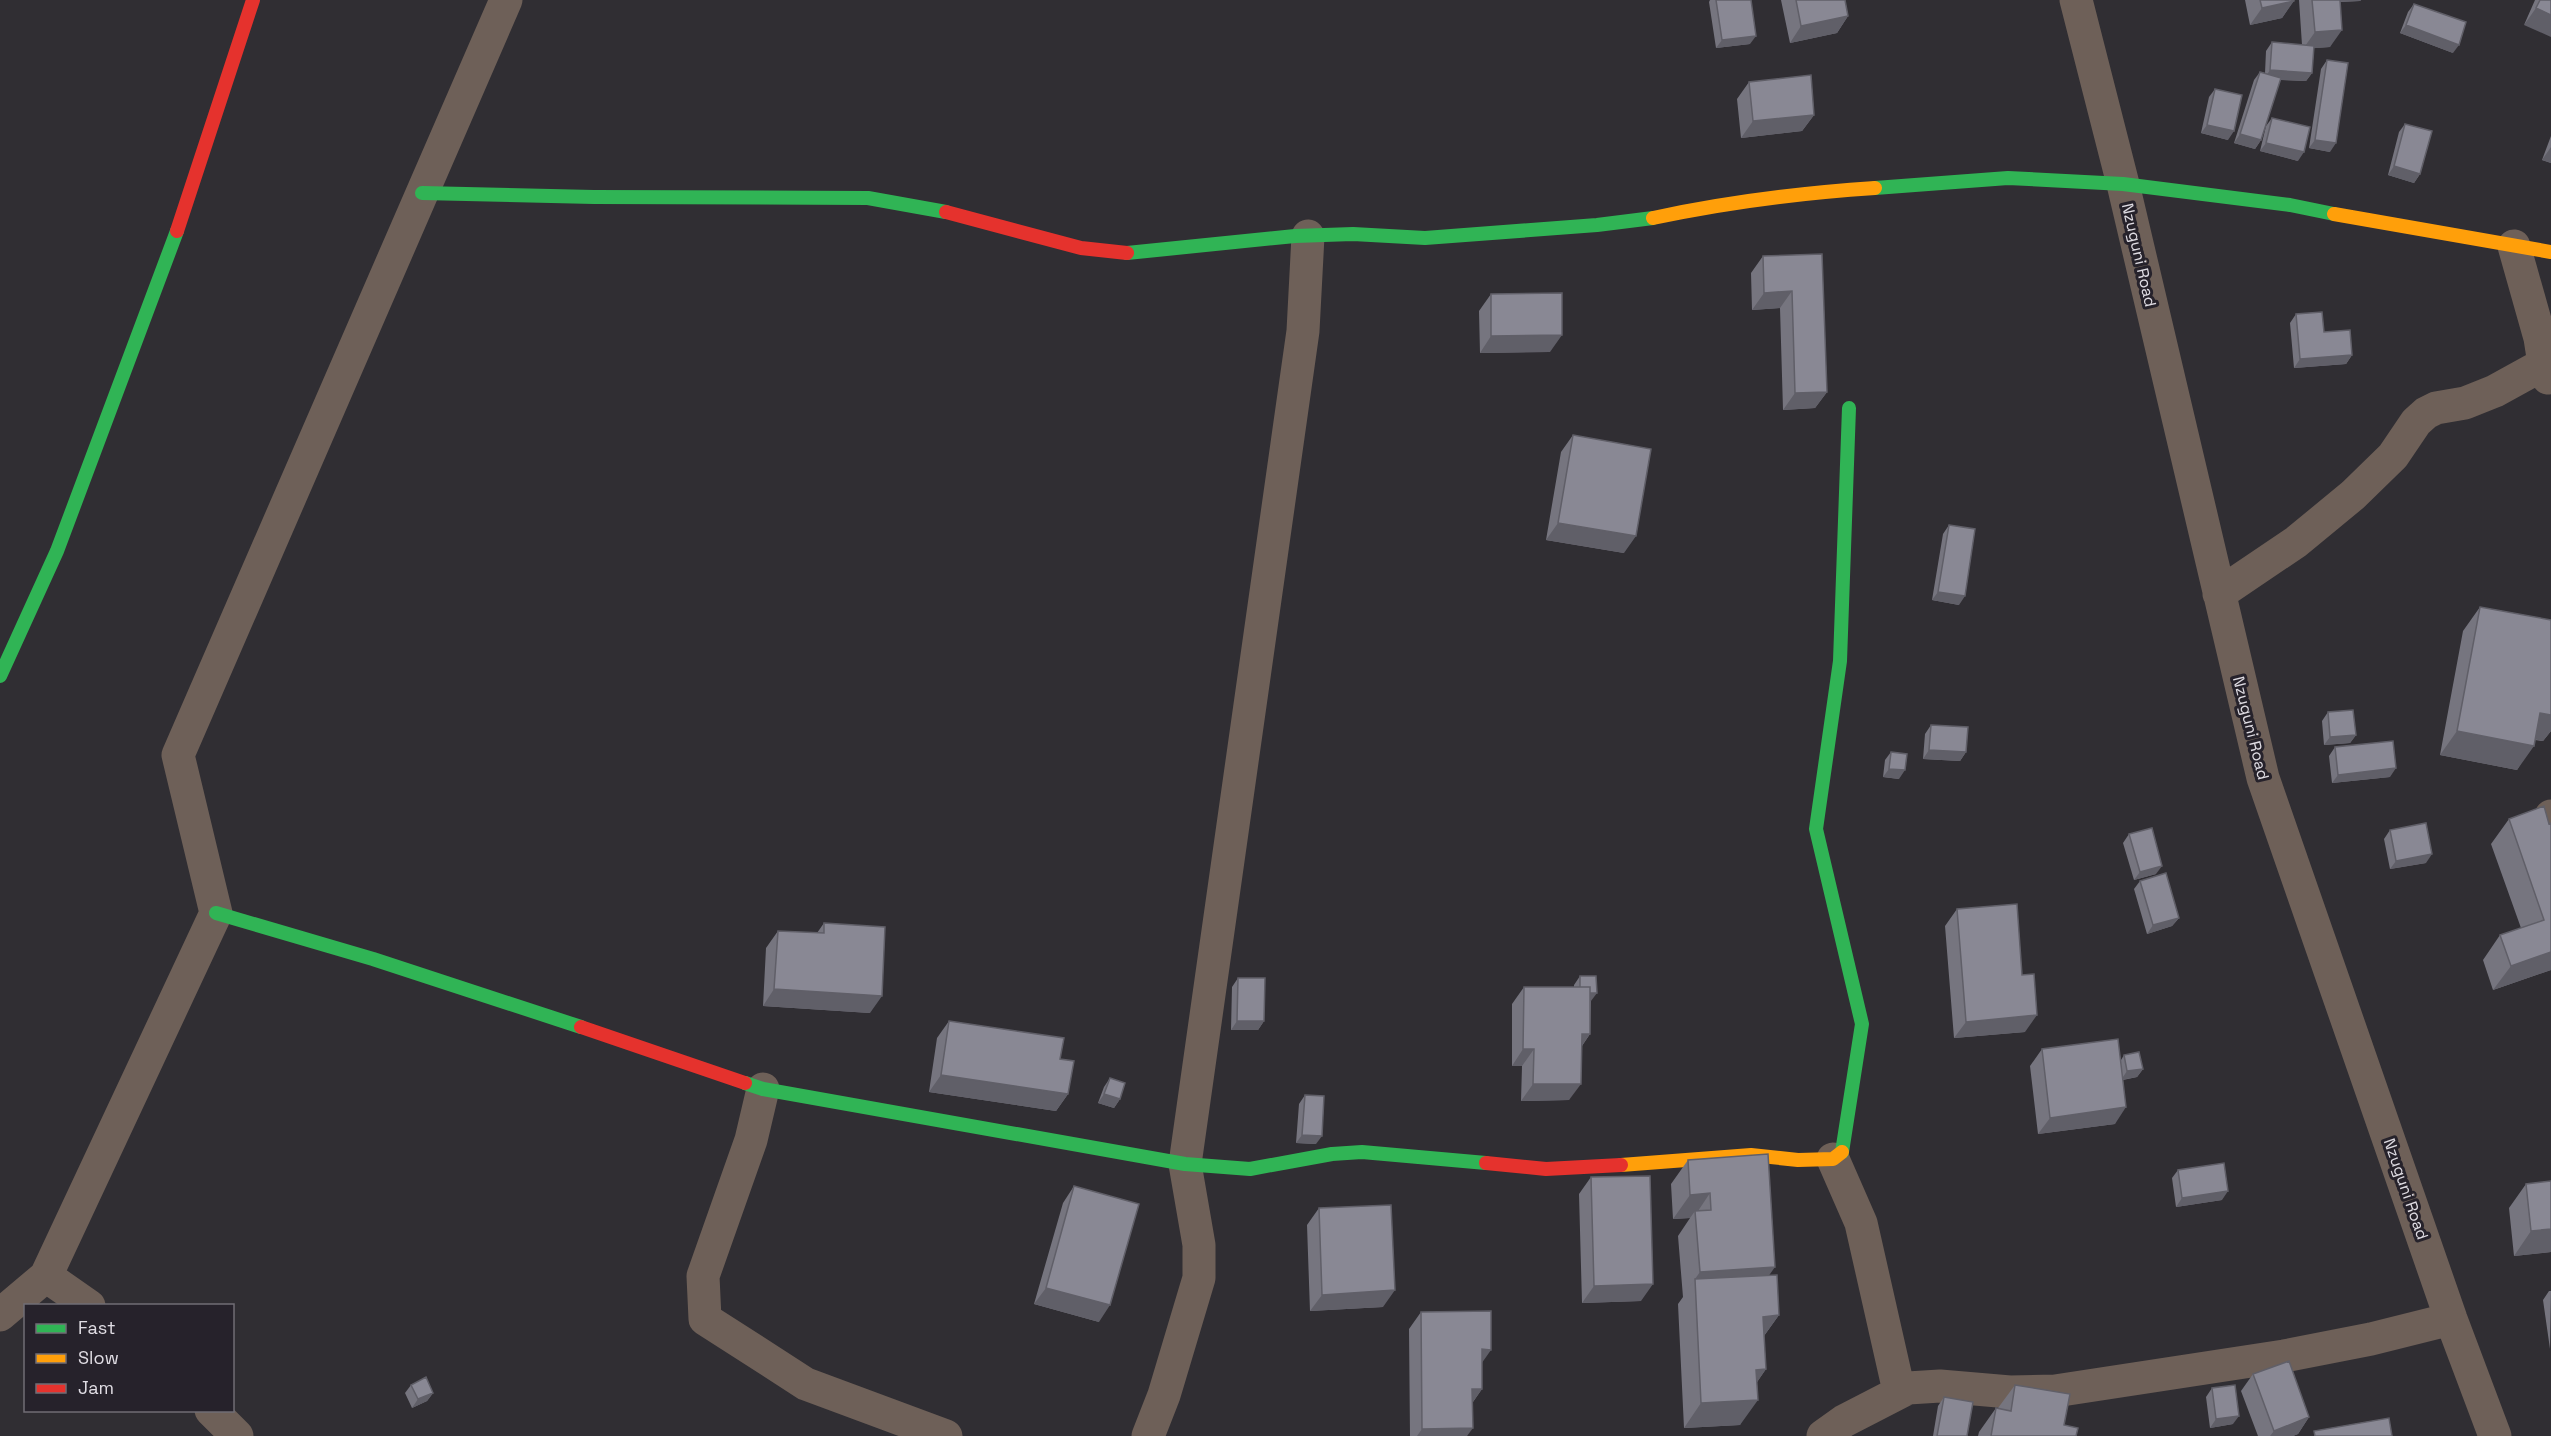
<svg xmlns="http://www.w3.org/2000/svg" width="2551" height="1436" viewBox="0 0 2551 1436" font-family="'Space Grotesk',sans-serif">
<rect width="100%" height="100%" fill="#302e33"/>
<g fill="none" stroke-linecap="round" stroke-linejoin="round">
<path stroke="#6e6058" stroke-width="33" d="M2076,0L2123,184L2263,778L2451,1319L2495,1436
M2514,246L2540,338L2544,364L2548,378
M2219,594L2296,542L2353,495L2393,456L2416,422L2426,413L2436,408L2465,403L2495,391L2544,364L2551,353
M2551,816V817
M763,1089L751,1140L703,1276L705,1319L806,1384L946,1436
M1833,1159L1861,1223L1899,1391
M46,1276L89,1306
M0,1315L46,1276L216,913L178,755L506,0
M211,1410L237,1436
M1148,1436L1164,1395L1199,1278V1245L1185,1164L1303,331L1308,236
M1823,1436L1844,1421L1908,1388L1940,1386L2010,1392L2055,1391L2284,1356L2371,1339L2451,1319"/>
<path stroke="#30b455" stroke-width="14" d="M1875,188L2008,178L2123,184L2290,205L2334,214
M422,193L594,197L868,198L946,212
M1127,253L1295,236L1353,234L1425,238L1597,225L1653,218
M0,676L57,551L177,231
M216,913L373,959L581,1027
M745,1083L763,1089L1185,1164L1250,1169L1332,1154L1362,1152L1486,1163
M1842,1152L1862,1024L1816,829L1840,661L1849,408"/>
<path stroke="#ff9f0a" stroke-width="14" d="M2334,214L2551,252
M1653,218C1727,202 1800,193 1875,188
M1621,1165L1751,1155L1798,1160L1833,1159L1842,1152"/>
<path stroke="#e5322d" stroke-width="14" d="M946,212L1081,248L1127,253
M177,231L253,0
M581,1027L745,1083
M1486,1163L1546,1169L1621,1165"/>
</g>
<path fill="#76757f" d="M1710,0H1751L1750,44L1716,48L1709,2Z
M1781,0H1845L1848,16L1837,33L1790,43Z
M2245,0H2294L2282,18L2250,25Z
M2299,0H2361L2360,1L2340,2L2330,47L2314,48L2312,73L2306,81L2280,80L2261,140L2255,149L2234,143L2254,80L2260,72L2265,73L2266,51L2272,42L2302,45Z
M2535,0H2551L2524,25Z
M2414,4L2453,53L2400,33L2408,12Z
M2327,60L2330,152L2309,148L2321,69Z
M1749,82L1814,115L1802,131L1741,138L1737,99Z
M2215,89L2228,140L2201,133L2209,97Z
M2272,118L2298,161L2260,151L2266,126Z
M2405,124L2420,174L2414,183L2388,175L2399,132Z
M2551,136V163L2542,160Z
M1822,254L1827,392L1815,408L1783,410L1780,308L1752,310L1751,273L1763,256Z
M1491,294L1550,352L1480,353L1479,311Z
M2296,314L2324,332L2352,355L2346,364L2294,368L2290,323Z
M1573,435L1624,553L1546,540L1561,452Z
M1949,525L1959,605L1932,600L1943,534Z
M2480,607L2551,620V731L2543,741L2535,740L2517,770L2440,755L2463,631Z
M2328,712L2356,735L2350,743L2324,745L2322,721Z
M1931,725L1966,752L1960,761L1923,759L1925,734Z
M2335,747L2390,777L2332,783L2329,756Z
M1891,752L1899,779L1883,777L1885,760Z
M2509,819L2549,824L2551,823V970L2493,990L2483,960L2500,935L2521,928L2491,844Z
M2390,830L2426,863L2390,869L2384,839Z
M2129,834L2156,874L2134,880L2123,843Z
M2140,881L2179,918L2172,926L2147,934L2134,889Z
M1957,909L2025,1032L1954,1038L1945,926Z
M824,923L870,1013L763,1006L766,948L778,931L817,933Z
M1580,976L1591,1001L1590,1034L1582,1046L1569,1100L1521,1101L1522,1066H1512V1004L1524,987H1574V985Z
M1238,978L1264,1021L1258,1030H1231L1232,987Z
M949,1021L1060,1059L1068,1094L1056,1111L929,1092L937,1038Z
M2042,1049L2121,1060L2124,1055L2143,1069L2137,1077L2123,1080L2115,1124L2038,1134L2030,1066Z
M1110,1078L1120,1099L1114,1108L1098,1103L1104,1087Z
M1305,1095L1316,1144L1296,1143L1299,1104Z
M1688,1160L1769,1275L1779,1315L1764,1336L1766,1369L1757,1382L1740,1425L1684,1428L1678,1304L1683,1297L1678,1236L1690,1218L1673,1219L1671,1184Z
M2178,1170L2222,1200L2176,1207L2172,1178Z
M1591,1177L1641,1301L1582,1303L1579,1194Z
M2551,1181V1252L2514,1256L2509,1208L2526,1184Z
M1074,1186L1099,1322L1034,1304L1063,1203Z
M1319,1208L1383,1307L1310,1311L1307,1225Z
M2549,1291H2551L2550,1349L2543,1300Z
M1421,1312L1482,1363V1389L1473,1402L1467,1436H1410L1409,1329Z
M2253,1374L2309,1417L2298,1434L2293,1436H2258L2241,1391Z
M411,1385L433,1393L427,1401L412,1408L405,1393Z
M2015,1385L2064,1425L2076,1436H1978L1979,1432L1996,1408H1998Z
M2212,1388L2233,1424L2210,1428L2206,1397Z
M1944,1397L1967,1436H1933L1938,1406Z"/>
<path fill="#605f68" d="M2335,0H2361L2360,1L2334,2Z
M2294,1L2282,18L2250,25L2262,8Z
M2536,8L2551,15V37L2524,25Z
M1848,16L1837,33L1790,43L1801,26Z
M2406,25L2459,45L2453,53L2400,33Z
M2342,30L2330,47L2303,49L2315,32Z
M1756,36L1750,44L1716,48L1722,40Z
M2270,70L2312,73L2306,81L2264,79Z
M1814,115L1802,131L1741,138L1753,121Z
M2207,125L2234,131L2228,140L2201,133Z
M2240,134L2261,140L2255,149L2234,143Z
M2315,140L2336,143L2330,152L2309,148Z
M2266,143L2304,152L2298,161L2260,151Z
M2551,147V163L2542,160Z
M2394,166L2420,174L2414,183L2388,175Z
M1792,291L1780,308L1752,310L1764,293Z
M1562,335L1550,352L1480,353L1491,336Z
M2352,355L2346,364L2294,368L2300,359Z
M1827,392L1815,408L1783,410L1795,393Z
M1558,523L1636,536L1624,553L1546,540Z
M1938,592L1965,596L1959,605L1932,600Z
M2540,713L2551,715V731L2543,741L2523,737Z
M2457,731L2534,746L2517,770L2440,755Z
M2356,735L2350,743L2324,745L2330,737Z
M1929,750L1966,752L1960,761L1923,759Z
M2396,768L2390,777L2332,783L2338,775Z
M1889,769L1905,770L1899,779L1883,777Z
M2432,854L2426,863L2390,869L2396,861Z
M2162,866L2156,874L2134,880L2140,872Z
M2179,918L2172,926L2147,934L2153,925Z
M2551,952V970L2493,990L2511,966Z
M774,989L882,996L870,1013L763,1006Z
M1580,993H1597L1591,1001L1574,1002Z
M2037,1015L2025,1032L1954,1038L1966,1022Z
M1237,1021H1264L1258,1030H1231Z
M1582,1034H1590L1578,1051Z
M1523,1049H1534L1522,1066H1512Z
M2143,1069L2137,1077L2121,1080L2127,1071Z
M941,1075L1068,1094L1056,1111L929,1092Z
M1533,1084H1581L1569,1100L1521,1101Z
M1104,1094L1120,1099L1114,1108L1098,1103Z
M2126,1107L2115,1124L2038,1134L2050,1118Z
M1302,1135L1322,1136L1316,1144L1296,1143Z
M2228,1191L2222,1200L2176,1207L2182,1198Z
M1710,1193L1696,1214L1695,1211L1690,1218L1673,1219L1690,1195Z
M2551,1229V1252L2514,1256L2531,1231Z
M1775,1267L1758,1291L1695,1279L1682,1297L1700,1272Z
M1653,1284L1641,1301L1582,1303L1594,1286Z
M1046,1288L1110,1305L1099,1322L1034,1304Z
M1395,1290L1383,1307L1310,1311L1322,1295Z
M1779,1315L1761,1340L1763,1317Z
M1482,1349L1491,1350L1479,1367Z
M1766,1369L1749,1394L1756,1370Z
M1472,1389H1482L1470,1406Z
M433,1393L427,1401L412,1408L418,1399Z
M1758,1400L1740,1425L1684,1428L1701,1403Z
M2239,1416L2233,1424L2210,1428L2216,1419Z
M2309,1417L2298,1434L2293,1436H2270L2274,1431Z
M1473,1428L1467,1436H1417L1422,1429Z"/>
<path fill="#898894" stroke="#605f68" stroke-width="1.5" d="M1716,0H1751L1756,36L1722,40Z
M1796,0H1845L1848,16L1801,26Z
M2260,0H2294V1L2262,8Z
M2312,0H2340L2342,30L2315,32Z
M2540,0H2551V15L2536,8Z
M2414,4L2466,22L2459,45L2406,25Z
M2272,42L2314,46L2312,73L2270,70Z
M2327,60L2348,63L2336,143L2315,140Z
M2260,72L2281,78L2261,140L2240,134Z
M1811,75L1814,115L1753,121L1749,82Z
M2215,89L2242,95L2234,131L2207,125Z
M2272,118L2310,127L2304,152L2266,143Z
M2405,124L2432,131L2420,174L2394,166Z
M1822,254L1827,392L1795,393L1792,291L1764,293L1763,256Z
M1562,293V335L1491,336V294Z
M2322,312L2324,332L2350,330L2352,355L2300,359L2296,314Z
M1573,435L1651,449L1636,536L1558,523Z
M1949,525L1975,529L1965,596L1938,592Z
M2480,607L2551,620V715L2540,713L2534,746L2457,731Z
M2353,710L2356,735L2330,737L2328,712Z
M1931,725L1968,727L1966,752L1929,750Z
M2393,741L2396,768L2338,775L2335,747Z
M1891,752L1907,754L1905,770L1889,769Z
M2544,806L2549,824L2551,823V952L2511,966L2500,935L2544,920L2509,819Z
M2426,823L2432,854L2396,861L2390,830Z
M2152,828L2162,866L2140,872L2129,834Z
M2166,873L2179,918L2153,925L2140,881Z
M2017,904L2022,975L2034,974L2037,1015L1966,1022L1957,909Z
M824,923L885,927L882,996L774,989L778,931L824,933Z
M1580,976H1596L1597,993H1590V987H1580Z
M1238,978H1265L1264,1021H1237Z
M1524,987H1590V1034H1582L1581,1084H1533L1534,1049H1523Z
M949,1021L1064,1038L1060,1059L1074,1061L1068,1094L941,1075Z
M2118,1039L2126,1107L2050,1118L2042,1049Z
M2139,1052L2143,1069L2127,1071L2124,1055Z
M1110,1078L1125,1083L1120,1099L1104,1094Z
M1305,1095L1324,1096L1322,1136L1302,1135Z
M1768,1154L1775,1267L1700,1272L1695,1211L1711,1210L1710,1193L1690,1195L1688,1160Z
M2224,1163L2228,1191L2182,1198L2178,1170Z
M1650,1176L1653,1284L1594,1286L1591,1177Z
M2551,1181V1229L2531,1231L2526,1184Z
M1074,1186L1139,1204L1110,1305L1046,1288Z
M1391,1205L1395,1290L1322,1295L1319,1208Z
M1777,1275L1779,1315L1763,1317L1766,1369L1756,1370L1758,1400L1701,1403L1695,1279Z
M1491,1311V1350L1482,1349V1389H1472L1473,1428L1422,1429L1421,1312Z
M2289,1361L2309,1417L2274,1431L2253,1374Z
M426,1377L433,1393L418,1399L411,1385Z
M2015,1385L2070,1394L2064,1425L2078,1428L2076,1436H1991L1996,1408L2011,1411Z
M2235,1385L2239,1416L2216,1419L2212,1388Z
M1944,1397L1973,1402L1967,1436H1937Z
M2389,1418L2392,1436H2315L2314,1431Z"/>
<g text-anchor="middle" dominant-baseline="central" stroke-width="6" stroke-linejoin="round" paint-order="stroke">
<g font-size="16" fill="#e0dde4" stroke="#26222b">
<text transform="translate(2139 255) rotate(77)">Nzuguni Road</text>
<text transform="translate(2251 728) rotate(76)">Nzuguni Road</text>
<text transform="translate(2406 1189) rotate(71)">Nzuguni Road</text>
</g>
</g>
<rect x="24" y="1304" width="210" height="108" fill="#26222b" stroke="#706d75" stroke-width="1.5"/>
<rect x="36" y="1324" width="30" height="9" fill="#30b455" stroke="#706d75" stroke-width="1.5"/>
<text x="78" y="1334" font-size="18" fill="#e0dde4">Fast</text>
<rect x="36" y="1354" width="30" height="9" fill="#ff9f0a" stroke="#706d75" stroke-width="1.5"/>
<text x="78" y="1364" font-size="18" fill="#e0dde4">Slow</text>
<rect x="36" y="1384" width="30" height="9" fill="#e5322d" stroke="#706d75" stroke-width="1.5"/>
<text x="78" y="1394" font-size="18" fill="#e0dde4">Jam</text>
</svg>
